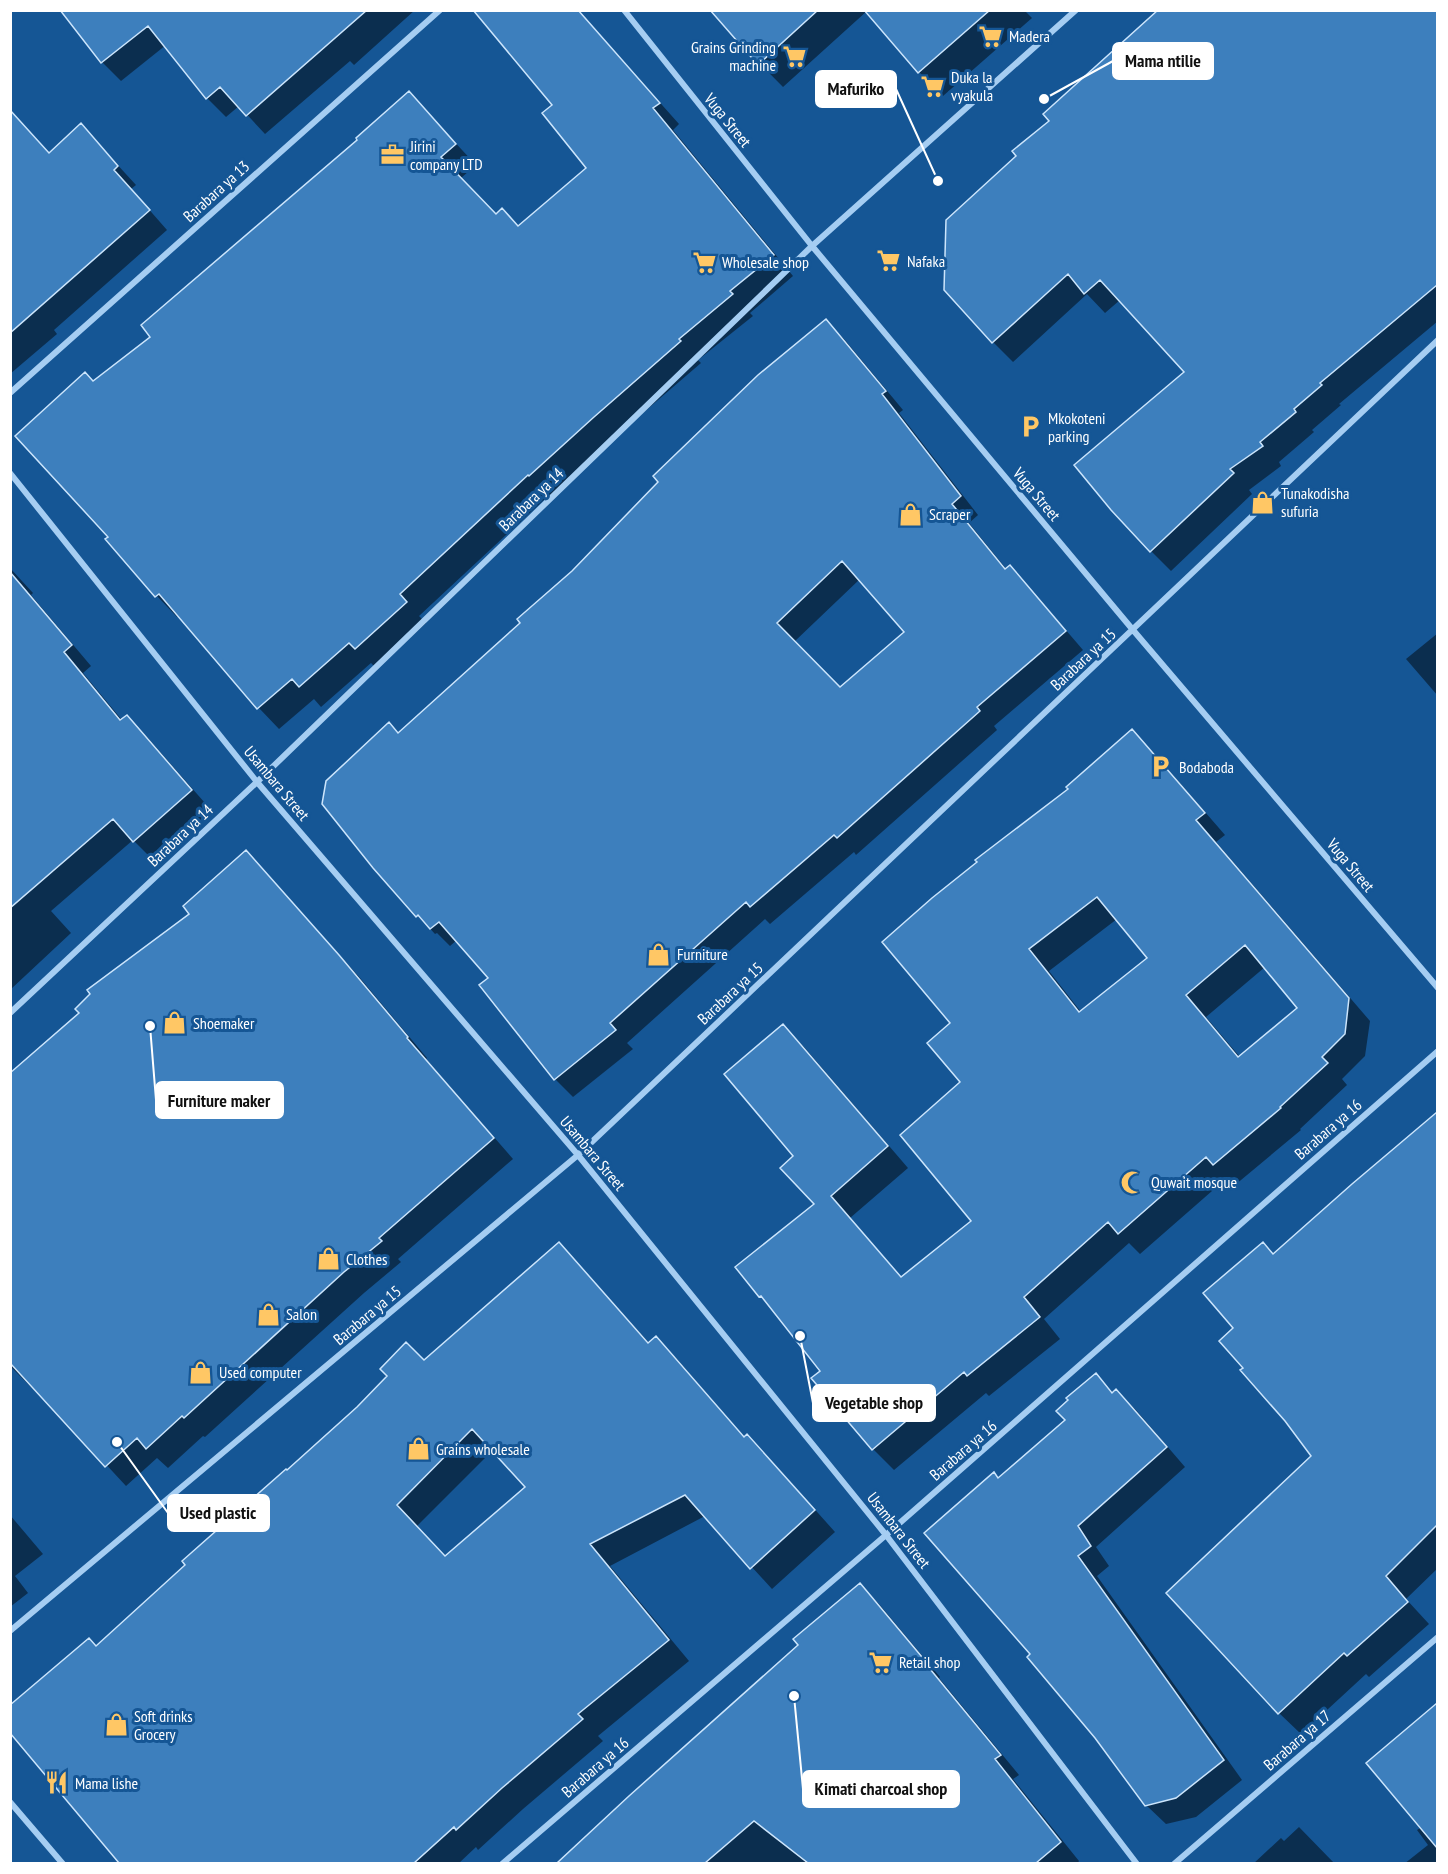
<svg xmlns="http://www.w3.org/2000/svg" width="1448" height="1874" viewBox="0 0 1448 1874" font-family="'PT Sans Narrow',sans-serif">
<rect width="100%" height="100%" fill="#155695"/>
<path fill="#0007" fill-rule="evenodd" d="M73,10H415L354,65L350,61L265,134L239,106L226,117L207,98L166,45L121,81L102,62Z
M711,10H1024L1032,18L943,96L919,72L867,11L783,87L726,29Z
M1161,10H1438V321L1339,404L1341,405L1312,430L1314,432L1279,462L1281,466L1249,490L1252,494L1171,571L1151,551L1186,372L1120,300L1105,313L1087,294L1013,362L993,342L1018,156Z
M582,15L679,124L673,130L793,276L750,313L753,316L698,360L701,363L615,437L551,496L549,495L419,616L426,623L377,669L371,663L321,707L314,699L279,729L259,708L179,615L177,617L157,596L108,540L110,537L93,383L152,337L409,93L476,165L461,178L496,216L519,227L588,168L554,105Z
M10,110L50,154L81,125L136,185L131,189L167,230L54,330L57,334L10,374Z
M826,321L844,339L903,410L899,413L978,515L969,523L1007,570L1010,567L1028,586L1083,650L994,726L997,730L856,855L854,852L770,924L765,919L627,1043L633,1049L573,1097L555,1079L490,978L457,940L450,946L437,933L435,934L374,867L399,734L522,623ZM860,579L907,633L840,689L794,642Z
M10,568L33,593L31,595L91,666L83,673L122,720L127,717L147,737L212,811L154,861L133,840L51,911L71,933L10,990Z
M1438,633V696L1406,659Z
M1132,731L1153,752L1225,835L1216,842L1370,1021L1365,1056L1342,1079L1347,1085L1300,1129L1301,1130L1235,1185L1228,1177L1140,1254L1129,1243L1044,1319L1060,1339L989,1396L986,1393L894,1470L873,1449L822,1371L775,1311L760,1296L816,1204L796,1156L783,1026L804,1047L908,1168L850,1218L902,1278L973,1221L963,1082L952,1024L1070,789ZM1117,919L1149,958L1081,1012L1049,971ZM1265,967L1299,1008L1240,1057L1206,1017Z
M266,873L360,978L427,1058L426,1059L513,1159L398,1259L401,1262L364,1293L205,1437L203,1436L168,1468L157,1458L126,1486L38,1391L36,1392L10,1366V1075Z
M1438,1114V1568L1406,1599L1429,1624L1369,1677L1366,1674L1301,1734L1279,1713L1313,1456L1245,1368L1235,1329L1263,1244L1274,1255Z
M559,1244L579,1265L650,1344L656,1339L677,1359L745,1438L747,1436L768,1457L835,1532L772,1589L705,1516L610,1566L689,1661L598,1736L603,1741L523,1809L478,1850L476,1847L458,1864H120L10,1731L96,1648L287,1472L424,1362ZM493,1450L527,1487L446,1558L416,1527Z
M1095,1375L1113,1393L1116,1391L1136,1410L1185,1467L1096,1547L1109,1566L1097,1576L1242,1780L1196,1817L1166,1824L1146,1805L1032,1655L999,1480L1067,1420Z
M10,1515L43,1554L15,1576L28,1593L10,1607Z
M860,1585L879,1604L940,1677L939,1678L1019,1775L1013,1779L1079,1861L1077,1864H561V1862L800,1645Z
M1431,1710L1438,1717V1864H1404L1428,1845L1417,1830L1422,1827Z
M1299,1827L1335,1864H1253L1281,1838L1284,1841Z"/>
<path fill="#3d7fbd" stroke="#cce5fc" stroke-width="1.5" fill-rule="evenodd" d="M60,10H367L246,116L220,87L206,99L148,26L101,63Z
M473,10H578L660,103L653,108L774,255L730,291L733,294L679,339L681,341L594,417L529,476L528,475L400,594L407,602L355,649L349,643L299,687L292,679L257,709L159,594L155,597L105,539L108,537L15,436L85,372L93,381L150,337L141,325L357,140L356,138L409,91L456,144L441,157L496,214L502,208L518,226L586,168L542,113L552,105Z
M710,10H818L758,65Z
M864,10H990L918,73Z
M1158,10H1437V285L1320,383L1322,385L1294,409L1296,412L1260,442L1263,446L1230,469L1234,473L1150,552L1111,510L1074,465L1184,372L1100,280L1084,294L1068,274L992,343L944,290L946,220L1016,156L1012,151L1049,121L1043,114Z
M10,110L49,153L81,123L118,166L114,170L150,210L10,333Z
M826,319L886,391L882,394L961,496L952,504L1005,569L1010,565L1066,631L977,707L980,711L837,838L834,835L750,907L746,902L610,1023L616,1030L554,1080L479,985L488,978L439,922L430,929L418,915L416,917L373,868L322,804L326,781L389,722L398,733L520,623L517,619L572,571L658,482L653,476L758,375ZM842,561L904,632L840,687L777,623Z
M10,572L72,645L64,652L120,720L127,715L192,790L133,842L113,819L10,908Z
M1132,729L1205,813L1196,820L1349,998L1345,1034L1322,1057L1328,1063L1280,1107L1281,1108L1213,1165L1206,1157L1118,1234L1108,1222L1024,1297L1040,1317L967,1376L964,1372L872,1450L811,1378L820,1371L761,1296L759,1297L735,1267L814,1204L780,1168L793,1156L724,1074L783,1024L888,1146L831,1196L901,1277L971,1221L900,1135L960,1082L927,1043L950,1023L882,942L932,898L977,862L975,860L1068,789L1066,787ZM1097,897L1147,958L1079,1012L1029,949ZM1245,945L1297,1008L1238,1057L1186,995Z
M246,850L339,955L408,1037L407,1038L494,1138L379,1238L382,1241L344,1272L184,1418L182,1416L146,1449L137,1438L105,1467L10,1363V1073L79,1013L75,1009L90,994L87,990L189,914L183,906Z
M1437,1112V1525L1386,1576L1408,1602L1347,1656L1344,1653L1278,1714L1166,1593L1311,1456L1285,1421L1240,1370L1243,1368L1219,1341L1233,1328L1203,1293L1263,1242L1273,1254L1352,1184Z
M559,1242L648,1343L656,1336L744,1437L747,1434L815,1510L750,1569L685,1495L590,1544L669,1640L578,1714L583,1719L502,1788L456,1830L454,1827L414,1863H119L10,1733V1705L89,1638L96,1646L185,1565L182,1561L286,1469L287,1470L357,1407L387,1376L380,1369L406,1342L424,1360ZM472,1429L525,1487L445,1556L397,1505Z
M1096,1373L1112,1393L1116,1389L1167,1447L1078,1526L1091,1546L1078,1556L1224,1760L1176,1798L1145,1806L1095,1738L1027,1657L1030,1654L924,1533L994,1472L998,1478L1065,1420L1056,1411L1068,1400L1066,1398Z
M860,1583L922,1657L921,1658L1001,1755L995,1759L1061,1842L1036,1863H808L754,1821L705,1863H557L629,1796L798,1645L793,1639Z
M1437,1703V1848L1366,1763Z"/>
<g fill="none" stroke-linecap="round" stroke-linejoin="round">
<path stroke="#a5cdf2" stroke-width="6" d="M624,10L812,246L1133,630L1438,988
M10,393L440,10
M10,473L257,782L578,1155L886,1535L1137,1864
M10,1013L257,782L812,246L1076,10
M10,1631L578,1155L1438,340
M10,1802L63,1864
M502,1864L886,1535L1438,1051
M1174,1864L1438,1637"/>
</g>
<defs>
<symbol id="supermarket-bare" viewBox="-9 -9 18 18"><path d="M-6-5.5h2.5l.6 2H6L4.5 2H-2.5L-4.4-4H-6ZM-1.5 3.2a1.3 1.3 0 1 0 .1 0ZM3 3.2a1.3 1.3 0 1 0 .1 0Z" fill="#ffc765" stroke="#155695" stroke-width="2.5" paint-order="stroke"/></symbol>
<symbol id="office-bare" viewBox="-9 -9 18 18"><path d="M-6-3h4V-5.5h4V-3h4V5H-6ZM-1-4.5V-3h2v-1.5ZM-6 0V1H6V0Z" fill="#ffc765" stroke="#155695" stroke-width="2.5" paint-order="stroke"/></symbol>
<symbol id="parking-bare" viewBox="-9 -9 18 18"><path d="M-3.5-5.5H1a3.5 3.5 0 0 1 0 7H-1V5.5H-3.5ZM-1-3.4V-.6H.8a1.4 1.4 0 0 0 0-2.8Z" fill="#ffc765" stroke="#155695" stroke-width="2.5" paint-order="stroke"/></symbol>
<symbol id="shop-bare" viewBox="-9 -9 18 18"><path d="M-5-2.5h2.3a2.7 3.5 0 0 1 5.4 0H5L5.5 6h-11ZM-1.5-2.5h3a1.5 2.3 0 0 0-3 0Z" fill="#ffc765" stroke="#155695" stroke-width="2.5" paint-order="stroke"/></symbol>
<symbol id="mosque-bare" viewBox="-9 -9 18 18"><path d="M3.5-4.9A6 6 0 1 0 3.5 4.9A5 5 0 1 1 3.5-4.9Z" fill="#ffc765" stroke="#155695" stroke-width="2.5" paint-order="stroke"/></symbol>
<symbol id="restaurant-bare" viewBox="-9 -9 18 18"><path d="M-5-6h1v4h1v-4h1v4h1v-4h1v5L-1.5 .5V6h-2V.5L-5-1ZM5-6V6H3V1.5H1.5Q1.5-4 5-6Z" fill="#ffc765" stroke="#155695" stroke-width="2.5" paint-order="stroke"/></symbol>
</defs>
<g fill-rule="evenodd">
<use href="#supermarket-bare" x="974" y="20" width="33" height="33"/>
<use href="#supermarket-bare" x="778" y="40" width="33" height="33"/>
<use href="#supermarket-bare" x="916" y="70" width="33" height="33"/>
<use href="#office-bare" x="376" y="138" width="33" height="33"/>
<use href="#supermarket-bare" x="872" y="244" width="33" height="33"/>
<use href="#supermarket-bare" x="688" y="246" width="33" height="33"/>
<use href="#parking-bare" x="1014" y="410" width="33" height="33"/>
<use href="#shop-bare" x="1246" y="486" width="33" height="33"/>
<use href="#shop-bare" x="894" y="498" width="33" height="33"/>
<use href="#parking-bare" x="1144" y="750" width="33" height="33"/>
<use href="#shop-bare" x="642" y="938" width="33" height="33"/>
<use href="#shop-bare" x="158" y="1006" width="33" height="33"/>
<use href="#mosque-bare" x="1116" y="1166" width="33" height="33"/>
<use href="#shop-bare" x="312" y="1242" width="33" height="33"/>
<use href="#shop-bare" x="252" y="1298" width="33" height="33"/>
<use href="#shop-bare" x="184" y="1356" width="33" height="33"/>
<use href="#shop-bare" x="402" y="1432" width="33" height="33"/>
<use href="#supermarket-bare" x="864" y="1646" width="33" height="33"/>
<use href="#shop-bare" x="100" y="1708" width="33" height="33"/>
<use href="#restaurant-bare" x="40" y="1766" width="33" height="33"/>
</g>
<g text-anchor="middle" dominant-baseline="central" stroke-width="6" stroke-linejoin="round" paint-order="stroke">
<g font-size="16" fill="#fff" stroke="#155695" text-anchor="start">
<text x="1009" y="36">Madera</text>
<text x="776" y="47" text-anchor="end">Grains Grinding<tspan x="776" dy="18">machine</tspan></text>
<text x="951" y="77">Duka la<tspan x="951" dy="18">vyakula</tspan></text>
<text x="410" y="146">Jirini<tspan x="410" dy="18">company LTD</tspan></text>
<text x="907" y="261">Nafaka</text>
<text x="722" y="262">Wholesale shop</text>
<text x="1048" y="418">Mkokoteni<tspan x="1048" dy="18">parking</tspan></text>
<text x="1281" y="493">Tunakodisha<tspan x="1281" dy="18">sufuria</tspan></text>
<text x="929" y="514">Scraper</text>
<text x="1179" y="767">Bodaboda</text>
<text x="677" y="954">Furniture</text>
<text x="193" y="1023">Shoemaker</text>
<text x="1151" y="1182">Quwait mosque</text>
<text x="346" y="1259">Clothes</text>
<text x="286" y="1314">Salon</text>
<text x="219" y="1372">Used computer</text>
<text x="436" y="1449">Grains wholesale</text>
<text x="899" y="1662">Retail shop</text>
<text x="134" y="1716">Soft drinks<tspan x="134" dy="18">Grocery</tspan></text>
<text x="75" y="1783">Mama lishe</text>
</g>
<g font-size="16" fill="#fff" stroke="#155695">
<text transform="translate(728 120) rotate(51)">Vuga Street</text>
<text transform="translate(216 191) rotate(-42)">Barabara ya 13</text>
<text transform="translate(1037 494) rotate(50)">Vuga Street</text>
<text transform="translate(531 499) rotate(-44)">Barabara ya 14</text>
<text transform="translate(1083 659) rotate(-43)">Barabara ya 15</text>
<text transform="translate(277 783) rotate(50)">Usambara Street</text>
<text transform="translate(180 835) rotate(-43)">Barabara ya 14</text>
<text transform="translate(1351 865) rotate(50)">Vuga Street</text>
<text transform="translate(730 993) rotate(-43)">Barabara ya 15</text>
<text transform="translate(1328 1129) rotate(-41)">Barabara ya 16</text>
<text transform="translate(593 1153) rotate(50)">Usambara Street</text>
<text transform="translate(367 1315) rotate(-40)">Barabara ya 15</text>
<text transform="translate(963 1450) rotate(-41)">Barabara ya 16</text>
<text transform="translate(899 1530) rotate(52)">Usambara Street</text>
<text transform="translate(1297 1740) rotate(-41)">Barabara ya 17</text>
<text transform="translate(595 1767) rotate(-41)">Barabara ya 16</text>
</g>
</g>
<path fill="none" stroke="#fff" stroke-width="2" d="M1044 99L1113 61M938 181L896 89M150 1026L156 1100M800 1336L813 1403M117 1442L168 1513M794 1696L803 1789"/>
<g fill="#fff" stroke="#155695" stroke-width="2">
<circle cx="1044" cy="99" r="6"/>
<circle cx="938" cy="181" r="6"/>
<circle cx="150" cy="1026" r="6"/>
<circle cx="800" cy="1336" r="6"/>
<circle cx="117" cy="1442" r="6"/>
<circle cx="794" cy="1696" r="6"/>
</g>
<g fill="#fff" stroke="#fff" stroke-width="2">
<rect x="1113" y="43" width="100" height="36" rx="6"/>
<rect x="816" y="71" width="80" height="36" rx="6"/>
<rect x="156" y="1082" width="127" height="36" rx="6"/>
<rect x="813" y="1385" width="122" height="36" rx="6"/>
<rect x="168" y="1495" width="101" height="36" rx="6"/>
<rect x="803" y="1771" width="156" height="36" rx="6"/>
</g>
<g font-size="18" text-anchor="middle" font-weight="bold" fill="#111">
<text x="1163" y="67">Mama ntilie</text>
<text x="856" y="95">Mafuriko</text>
<text x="219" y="1107">Furniture maker</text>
<text x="874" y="1409">Vegetable shop</text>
<text x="218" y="1519">Used plastic</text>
<text x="881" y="1795">Kimati charcoal shop</text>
</g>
<rect width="1448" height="1874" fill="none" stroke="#ffffff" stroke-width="24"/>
</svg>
